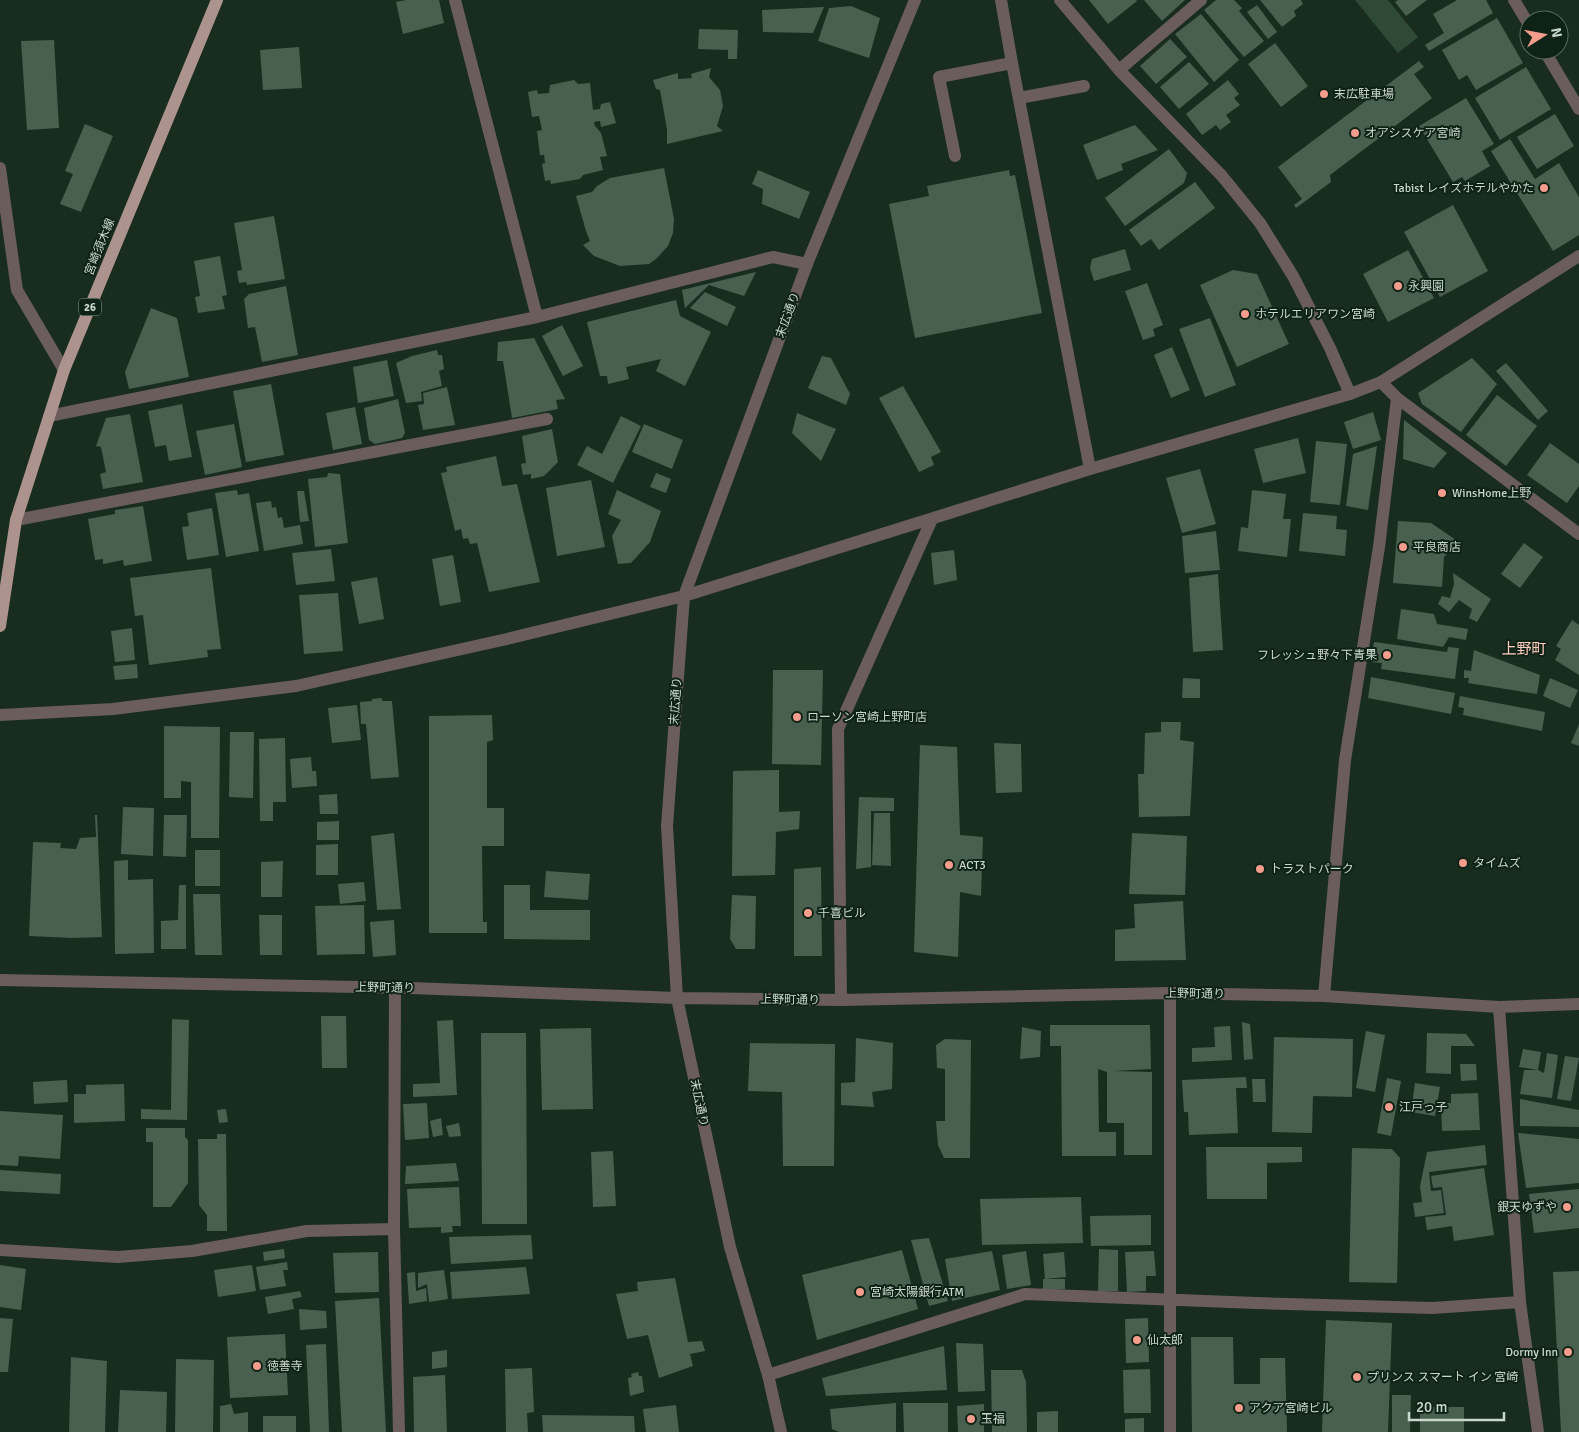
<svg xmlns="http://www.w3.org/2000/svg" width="1579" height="1432" viewBox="0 0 1579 1432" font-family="Signika,'Noto Sans JP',sans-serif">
<rect width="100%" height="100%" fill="#182d1e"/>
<path fill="#2f4937" d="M1355,0H1388L1418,37L1398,53Z"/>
<path fill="#49604f" d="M406,0H439L444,23L403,34L396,2Z
M1089,0H1136L1137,1L1108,24Z
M1144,0H1185L1162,21Z
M1216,0H1234L1242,8L1239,11L1264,41L1244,57L1204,10Z
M1260,0H1301L1303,4L1294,11L1296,16L1282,27Z
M1398,0H1427L1406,16L1395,2Z
M1457,0H1486L1493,13L1429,51L1425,45L1444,33L1433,14Z
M1257,5L1277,32L1268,39L1247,12Z
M851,6L880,18L869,58L818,41L829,8Z
M824,7L813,33L763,32L762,10Z
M1201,14L1239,60L1214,82L1175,34Z
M1497,18L1523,63L1476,90L1467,75L1459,80L1442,50Z
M699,29L738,30L737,59H728V50L698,49Z
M1170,39L1187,57L1156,84L1140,66Z
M54,40L59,128L27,130L21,41Z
M1275,43L1308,86L1281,107L1248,64Z
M299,47L302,88L263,90L260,50Z
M1419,61L1424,67L1414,74L1432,98L1330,175L1331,182L1296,208L1294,205L1302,199L1278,167Z
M1189,62L1209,84L1179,109L1160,87Z
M1526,67L1551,109L1500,140L1475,98Z
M711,68L709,77L720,90L723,106L717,126L723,131L667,144V129L660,90L656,89L653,80L678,73V79L692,78L691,74Z
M574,80L578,84L590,83L593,110L600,109L601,104L610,102L616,123L601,127L600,121L594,122L595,126L601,133L607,156L600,157L603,170L583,175L580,179L551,184L550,180L545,181L542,164L545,163L544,155H540L537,131L542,130L539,116L532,117L528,92L537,90L538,94L549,93L550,85Z
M1228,80L1239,94L1234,98L1240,105L1226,115L1231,122L1220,130L1216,125L1202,135L1186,114Z
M1466,98L1494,144L1482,151L1490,166L1465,181L1462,177L1453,182L1419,126Z
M1555,114L1574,146L1537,169L1517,137Z
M85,124L113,136L81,212L60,204L73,174L65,171Z
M1135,125L1158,150L1121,164L1123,170L1097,180L1083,145Z
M1510,139L1535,179L1559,163L1579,197V235L1553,251L1491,151Z
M1169,149L1187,173L1184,183L1125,226L1105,198Z
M664,168L674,219L673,233L668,246L656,259L649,264L620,266L594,256L583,245L590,241L586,231L576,196L592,192L597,186L610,178Z
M758,170L810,192L799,219L762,204L763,189L752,184Z
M1009,170L1010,176L1015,175L1042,313L915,338L889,204L929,196L927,186Z
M1195,182L1215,208L1159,250L1151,239L1141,246L1129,230Z
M1453,205L1488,271L1440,297L1404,232Z
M274,216L285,279L247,285L246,282L239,283L237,271L242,270L234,223Z
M1125,249L1131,270L1094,281L1090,268L1092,259Z
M1408,250L1434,298L1388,322L1363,274Z
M220,256L227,295L222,296L225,309L198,313L195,297L200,296L194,261Z
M1233,270L1257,274L1289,344L1237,367L1200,285Z
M756,272L744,296L709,285L685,308L682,290Z
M1147,283L1163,325L1153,329L1155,336L1143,340L1125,291Z
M286,286L298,355L262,362L255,327L248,328L244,299L249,294Z
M705,292L736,307L727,326L690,308Z
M676,300L680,316L711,332L685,386L656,371L661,359L626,367L629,379L608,384L607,376H600L587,322Z
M151,308L177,318L189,377L129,389L125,372Z
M1210,318L1236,385L1205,397L1179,329Z
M562,325L583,366L563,376L542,336Z
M534,338L565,399L556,400L558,409L512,418L503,361H497L498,342Z
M1172,347L1190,390L1171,398L1154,355Z
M437,350L438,355H442L444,369L439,371L442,386L421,392L422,401L406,403L396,363L412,356Z
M822,356L831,358L850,394L846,405L808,388Z
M1472,358L1497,384L1461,432L1422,404L1418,393Z
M387,360L394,396L358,403L353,367Z
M1506,363L1548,411L1538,420L1496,371Z
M271,384L284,455L246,462L233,391Z
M903,386L941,452L931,457L934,465L919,472L879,398Z
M447,387L455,425L423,430L418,405L424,404L423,393Z
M1497,395L1537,426L1506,466L1466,435Z
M398,399L405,433L402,438L375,444L369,440L364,408Z
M182,404L192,457L169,461L166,445L155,447L148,411Z
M355,407L362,444L333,450L326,413Z
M1373,412L1381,440L1353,449L1344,422Z
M797,413L836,429L821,461L792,433Z
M130,414L143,482L103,489L100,474L106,472L101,447L96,446L106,418Z
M621,416L641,426L613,483L577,465L587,446L602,454Z
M1404,420L1447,453L1434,468L1403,459Z
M234,424L242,467L205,475L196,431Z
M644,424L683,440L672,469L632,452Z
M552,429L558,462L544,476L531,479V474L523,475L521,464L526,463L522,436Z
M1298,438L1306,473L1263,483L1254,449Z
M1316,441L1347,444L1340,505L1310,502Z
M1550,443L1579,464V486L1567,503L1527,475Z
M1377,446L1368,510L1346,506L1353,454Z
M496,456L502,486L517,484L540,582L489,592L477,543L470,544L468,538L463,539L461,529L455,531L441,473L447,472L446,467Z
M1200,469L1216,524L1182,533L1166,478Z
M328,473L340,474L348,543L315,547L308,479L327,477Z
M656,473L671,479L666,493L650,487Z
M591,480L605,547L557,556L546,488Z
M237,490L238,495L249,493L259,551L226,557L215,493Z
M617,490L661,511L650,542L631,563L618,564L612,536L621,520L608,514Z
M1252,490L1286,494L1283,519H1291L1287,557L1238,551L1241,527L1248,528Z
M297,491H304L309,521L300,522Z
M271,501L272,508L276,507L278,518L282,517L284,528L300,525L303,544L264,551L256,503Z
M143,506L152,561L124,566L123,560L103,564V559L95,560L88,519L115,514V510Z
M212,508L219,555L187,560L182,527L189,526L187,513Z
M1303,513L1337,516L1336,529L1347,530L1345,556L1299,551Z
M1398,521L1431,523L1459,542L1444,557L1442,587L1393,583Z
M1216,531L1220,570L1185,573L1182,536Z
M1524,543L1543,557L1520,588L1501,574Z
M331,549L335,581L296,585L292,553Z
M954,550L957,580L934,585L931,553Z
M453,555L461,602L440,606L432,559Z
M211,568L221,649L207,650L208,657L149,665L143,615L135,616L130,578Z
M1453,573L1491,599L1477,622L1469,618L1472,609L1459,600L1449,612L1438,604L1442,596L1450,598L1454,584Z
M1218,574L1223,650L1193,652L1189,578Z
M377,577L384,619L359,624L351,582Z
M338,593L343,651L304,654L299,595Z
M1401,609L1434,614L1437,624L1468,629L1466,640L1449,637L1443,647L1397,639Z
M1572,620L1579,625V675L1555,660L1561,649L1556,646Z
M132,628L135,660L115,662L111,631Z
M1374,642L1447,652L1448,647L1459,648L1455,679L1381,669L1382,663L1371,662Z
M1474,650L1540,675L1537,694L1468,683L1469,678H1464V670L1471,671Z
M137,664L138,678L115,680L113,666Z
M773,670H823L821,765L772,764Z
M1371,677L1455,693L1451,714L1368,698Z
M1183,678L1200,679V698H1182Z
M1550,678L1578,690L1570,708L1543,696Z
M1460,696L1545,712L1542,731L1463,715L1464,708L1458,707Z
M382,698V701H392L399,777L371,779L366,724H361L360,702L372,701V699Z
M357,705L361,740L332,743L328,708Z
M492,715L493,740L487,742V808H504V846H482L483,922H487V933H429V716Z
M1161,722H1181L1180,740L1194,742L1190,816L1139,817L1138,774H1144L1145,733L1161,732Z
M1579,724V746L1571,743Z
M164,726L220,727L219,838H191V782L181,781V798H164Z
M230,732H254L253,798L229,797Z
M285,738L286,802H273V821H260L259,739Z
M994,743L1021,744L1022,792L996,793Z
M920,745L957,747L960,835L983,837L981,896L960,892L958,957L914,952Z
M311,757L312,771H316L317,786L292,788L290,759Z
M779,770V812L800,811L799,829L776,832L775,875L732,876L733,771Z
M337,794L338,814H320L319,795Z
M859,797L894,798V811H871V867L856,869Z
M123,807L154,808L153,856L121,854Z
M874,813H890L891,866L872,865Z
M95,815H97L102,937L73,938L29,936L33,842L61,843L60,848L76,849L80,838L96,837Z
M164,815H187L186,857L163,856Z
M339,821V840H317V822Z
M394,833L401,909L377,910L371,836Z
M1132,833L1187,836L1185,895L1129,894Z
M338,844V875H316V845Z
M195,850H220V886H195Z
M128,860V880L153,879L154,953L115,954L114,861Z
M283,861L282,897H261V862Z
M821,867L822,956H794V869Z
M546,871L590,874L588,900L544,897Z
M364,882L366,901L340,904L338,884Z
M179,885H186V949H161V921L178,920Z
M504,885H530V910H590V940L504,939Z
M193,894H220L222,955H195Z
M732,895L756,896L755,949H736L730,939Z
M1183,901L1186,960L1115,961V930L1135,928L1134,904Z
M364,905L365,954L317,955L315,906Z
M259,915H282V955H260Z
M394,920L396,955L373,957L370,922Z
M321,1016H346L347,1068H322Z
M172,1019L189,1020L187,1120L141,1119V1109L171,1110Z
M453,1020L457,1095L413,1097V1084L440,1083L437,1021Z
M1242,1022L1250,1024L1253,1059L1244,1060Z
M1050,1025H1150L1151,1069L1113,1071L1152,1072V1155H1124V1123H1107V1072L1098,1069L1099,1132H1116V1156H1062L1061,1046H1050Z
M1230,1026L1232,1060L1192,1062V1048L1215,1047L1214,1027Z
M1022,1027L1041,1031L1040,1057L1020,1059Z
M591,1028L593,1109L542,1110L540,1029Z
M1366,1031L1385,1035L1375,1092L1356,1088Z
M481,1033H526L527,1224H482Z
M1427,1033L1466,1034L1475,1046H1451V1074L1426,1073Z
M1274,1037L1353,1039L1352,1097L1313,1096L1312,1133L1272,1132Z
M856,1038L893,1043L892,1089L872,1092L874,1107L841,1105V1083L855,1082Z
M945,1039L971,1040L970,1158H944L938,1145L936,1121H945V1069L937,1068L936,1045Z
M750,1043L835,1044L834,1166H783L782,1092L748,1091Z
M1523,1049L1541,1052L1538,1070L1519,1067Z
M1547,1053L1558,1055L1552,1098L1520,1094L1524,1070H1538L1544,1073Z
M1565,1056L1579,1058L1571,1101L1557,1099Z
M1460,1064H1476L1477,1080L1461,1081Z
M1246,1077L1247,1088H1236L1238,1133L1189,1135L1188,1112H1184L1182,1080Z
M1387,1078L1401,1081L1391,1136L1377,1133Z
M1252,1079H1265L1266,1102H1253Z
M67,1080L68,1102L34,1104L33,1082Z
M1415,1083L1440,1087L1435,1116L1411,1112Z
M124,1084L125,1121L74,1123V1094H86V1085Z
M1478,1093L1480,1130L1442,1131L1441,1103H1451V1094Z
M1520,1099L1579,1110V1127L1520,1126Z
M427,1103L429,1138L405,1140L403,1104Z
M226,1109L228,1122L219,1123L217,1110Z
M0,1111L63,1115L60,1159L19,1156L18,1166L0,1165Z
M441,1118L443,1135L433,1137L430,1121Z
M459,1123L461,1136L449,1137L446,1126Z
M146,1128H185V1137L188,1140V1183L171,1207H153V1142H146Z
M1518,1133L1579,1139V1183L1526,1188Z
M217,1134H226L227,1231H207V1215L199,1205L198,1139H217Z
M1485,1145L1487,1165L1429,1172L1431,1191L1441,1190L1444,1213L1415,1217L1413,1203L1422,1202L1420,1186L1427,1152Z
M1206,1147H1302V1162L1267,1163V1199H1207Z
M1352,1148L1392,1149L1400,1158L1397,1283L1349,1282Z
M613,1151L616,1206L593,1207L591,1152Z
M456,1163L459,1181L405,1184L406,1166Z
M1484,1168L1494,1235L1454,1241L1452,1226L1427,1230L1425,1217L1446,1215L1442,1187L1433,1188L1431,1176Z
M0,1170L61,1174L60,1194L0,1191Z
M459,1187L461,1226H452L453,1232L441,1233V1227L409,1228L407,1189Z
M1579,1189V1228L1534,1233L1529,1194Z
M1081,1197L1083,1243L982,1245L980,1199Z
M1151,1215V1245L1091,1246L1090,1216Z
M531,1235L533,1259L451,1264L449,1237Z
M929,1238L948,1301L929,1306L911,1240Z
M284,1249L285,1258L264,1261L263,1252Z
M1099,1249L1118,1250V1291H1098Z
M902,1250L918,1309L817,1340L802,1275Z
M992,1251L1000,1290L952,1301L945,1259Z
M1026,1251L1031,1285L1007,1289L1002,1255Z
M1154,1251L1156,1276H1146V1291L1127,1292L1125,1252Z
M378,1252L379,1292L335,1293L333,1253Z
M1064,1252L1066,1277L1045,1279L1043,1254Z
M287,1262L288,1270H283L286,1286L260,1290L256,1267Z
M0,1265L26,1269L21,1310L0,1307Z
M252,1265L256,1291L218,1297L214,1270Z
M526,1267L530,1294L452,1299L450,1272Z
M444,1270L448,1299L429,1302L427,1284L418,1288V1273Z
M1579,1271V1432H1561L1553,1272Z
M415,1272L416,1291L426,1288L427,1301L409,1304L407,1273Z
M675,1278L688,1342L702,1341L705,1351L690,1354L693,1366L659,1378L648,1335L627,1339L616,1294L638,1291L637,1282Z
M1043,1279H1065V1289L1043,1290Z
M300,1291L302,1297L292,1299L294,1309L268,1314L265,1297Z
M379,1298L386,1432H342L335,1301Z
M299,1309L326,1311L327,1328L300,1330Z
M0,1318L13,1319L8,1372H0Z
M1148,1318L1149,1362L1126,1363L1125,1319Z
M1326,1320L1392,1323L1388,1432H1322Z
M285,1334L288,1395L230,1398L227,1337Z
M1191,1337H1233L1234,1384H1260V1358H1285L1287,1432H1192Z
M956,1343L983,1344L985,1391L958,1392Z
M326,1344L329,1432H310L306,1345Z
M944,1346L947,1390L826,1396L822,1378Z
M447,1350V1367L432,1369V1352Z
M71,1357L107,1361L105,1432H69Z
M176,1359L214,1360L213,1432H175Z
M532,1368L534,1412L527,1413L528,1432H506L505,1369Z
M1150,1369L1151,1413H1124L1123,1370Z
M991,1370H1022L1026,1382L1027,1432H992Z
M638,1372L639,1376H642L644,1392L630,1396L628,1378L632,1377L631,1374Z
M445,1375L447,1432H414L413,1377Z
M120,1390L167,1392L166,1432H118Z
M1392,1395H1411L1410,1432H1392Z
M896,1403V1432H839L832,1429L830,1409Z
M903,1403H948V1432H904Z
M231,1404L234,1414L248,1412V1432H220V1406Z
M984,1404V1432H958L957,1406Z
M676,1405L679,1432H646L643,1409Z
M1420,1407H1464V1432H1420Z
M1058,1411V1432H1037V1412Z
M542,1415L634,1416L635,1432H543Z
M263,1416H296V1432H263Z
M1144,1418V1432H1125V1419Z"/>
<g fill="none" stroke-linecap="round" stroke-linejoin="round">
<path stroke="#6b5d5b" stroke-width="12" d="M395,988L394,1229L399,1432
M307,1231L394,1229"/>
<path stroke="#6b5d5b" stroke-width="12" d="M455,0L537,317
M1001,0L1012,63
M1060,0L1119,70L1222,176L1260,223L1293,276L1330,348L1350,394
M1514,0L1529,25
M1544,50L1579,109
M1119,70L1201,0
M1019,98L1084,86
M955,156L939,77L1012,63L1090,469
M1381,382L1397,398L1579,534
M49,416L537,317L773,257L807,264
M16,520L547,419
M1170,993V1432
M1324,996L1345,760L1379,547L1397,398
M841,1000L838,729L932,519
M0,1250L118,1257L192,1251L307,1231
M768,1375L1025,1294L1256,1303L1432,1308L1520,1302
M1538,1432L1520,1302L1499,1007L1579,1004"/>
<path stroke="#6b5d5b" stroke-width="12" d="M0,168L17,290L64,370
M0,715L113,709L296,686L507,639L684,596L1090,469L1350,394L1381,382L1579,256
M0,980L411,988L677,998L841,1000L1170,993L1324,996L1499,1007
M781,1432L768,1375L730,1247L677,998L667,826L684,596L807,264L915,0"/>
<path stroke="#ad938d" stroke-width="12" d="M0,626L16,520L64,370L217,0"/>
</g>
<g fill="#f49d8c" stroke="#0e2315" stroke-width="2">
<circle cx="1324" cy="94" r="5"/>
<circle cx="1355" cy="133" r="5"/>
<circle cx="1544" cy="188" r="5"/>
<circle cx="1398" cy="286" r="5"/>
<circle cx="1245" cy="314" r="5"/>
<circle cx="1442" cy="493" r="5"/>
<circle cx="1403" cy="547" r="5"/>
<circle cx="1387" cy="655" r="5"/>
<circle cx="797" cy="717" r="5"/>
<circle cx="1463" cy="863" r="5"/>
<circle cx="949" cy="865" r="5"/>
<circle cx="1260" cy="869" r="5"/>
<circle cx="808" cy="913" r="5"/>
<circle cx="1389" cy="1107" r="5"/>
<circle cx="1567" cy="1207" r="5"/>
<circle cx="860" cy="1292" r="5"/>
<circle cx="1137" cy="1340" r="5"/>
<circle cx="1568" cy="1352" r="5"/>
<circle cx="257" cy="1366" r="5"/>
<circle cx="1357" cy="1377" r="5"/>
<circle cx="1239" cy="1408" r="5"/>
<circle cx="971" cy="1419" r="5"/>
</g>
<g text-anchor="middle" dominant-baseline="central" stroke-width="4" stroke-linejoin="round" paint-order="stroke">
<rect fill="#0e2315" stroke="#92a196" stroke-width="1" x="79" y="298.5" width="22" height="17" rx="4"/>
<g font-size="11" font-weight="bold" fill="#cad7cd">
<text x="90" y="307">26</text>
</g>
<g font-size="12" fill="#cad7cd" stroke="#0e2315" text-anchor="start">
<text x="1334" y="94">末広駐車場</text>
<text x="1365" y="133">オアシスケア宮崎</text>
<text x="1534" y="188" text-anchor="end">Tabist レイズホテルやかた</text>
<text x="1408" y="286">永興園</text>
<text x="1255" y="314">ホテルエリアワン宮崎</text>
<text x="1452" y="493">WinsHome上野</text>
<text x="1413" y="547">平良商店</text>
<text x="1377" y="655" text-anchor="end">フレッシュ野々下青果</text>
<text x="807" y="717">ローソン宮崎上野町店</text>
<text x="1473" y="863">タイムズ</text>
<text x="959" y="865">ACT3</text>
<text x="1270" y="869">トラストパーク</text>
<text x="818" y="913">千喜ビル</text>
<text x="1399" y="1107">江戸っ子</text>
<text x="1557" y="1207" text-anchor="end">銀天ゆずや</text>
<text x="870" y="1292">宮崎太陽銀行ATM</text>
<text x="1147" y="1340">仙太郎</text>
<text x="1558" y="1352" text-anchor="end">Dormy Inn</text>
<text x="267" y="1366">徳善寺</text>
<text x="1367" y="1377">プリンス スマート イン 宮崎</text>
<text x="1249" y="1408">アクア宮崎ビル</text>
<text x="981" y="1419">玉福</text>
</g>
<g font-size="12" fill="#cad7cd" stroke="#0e2315">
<text transform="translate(100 247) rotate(-68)">宮崎須木線</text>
<text transform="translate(788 315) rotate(-70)">末広通り</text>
<text transform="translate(676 701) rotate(-86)">末広通り</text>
<text transform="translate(385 988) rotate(1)">上野町通り</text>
<text transform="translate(1195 994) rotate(1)">上野町通り</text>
<text transform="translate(790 1000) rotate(1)">上野町通り</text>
<text transform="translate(699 1103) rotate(78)">末広通り</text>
</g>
<g font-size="15" fill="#ffccc1" stroke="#0e2315">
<text x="1524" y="649">上野町</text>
</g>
</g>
<g transform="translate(1544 35) rotate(79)"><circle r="24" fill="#0e2315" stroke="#596b5f"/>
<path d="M0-4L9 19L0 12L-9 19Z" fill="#f49d8c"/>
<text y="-8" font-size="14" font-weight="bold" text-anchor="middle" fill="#cad7cd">N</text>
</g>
<path d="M1409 1412v8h95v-8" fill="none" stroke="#cad7cd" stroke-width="2.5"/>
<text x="1416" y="1412" font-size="15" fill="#cad7cd" stroke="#0e2315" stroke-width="4" paint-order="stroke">20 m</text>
</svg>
